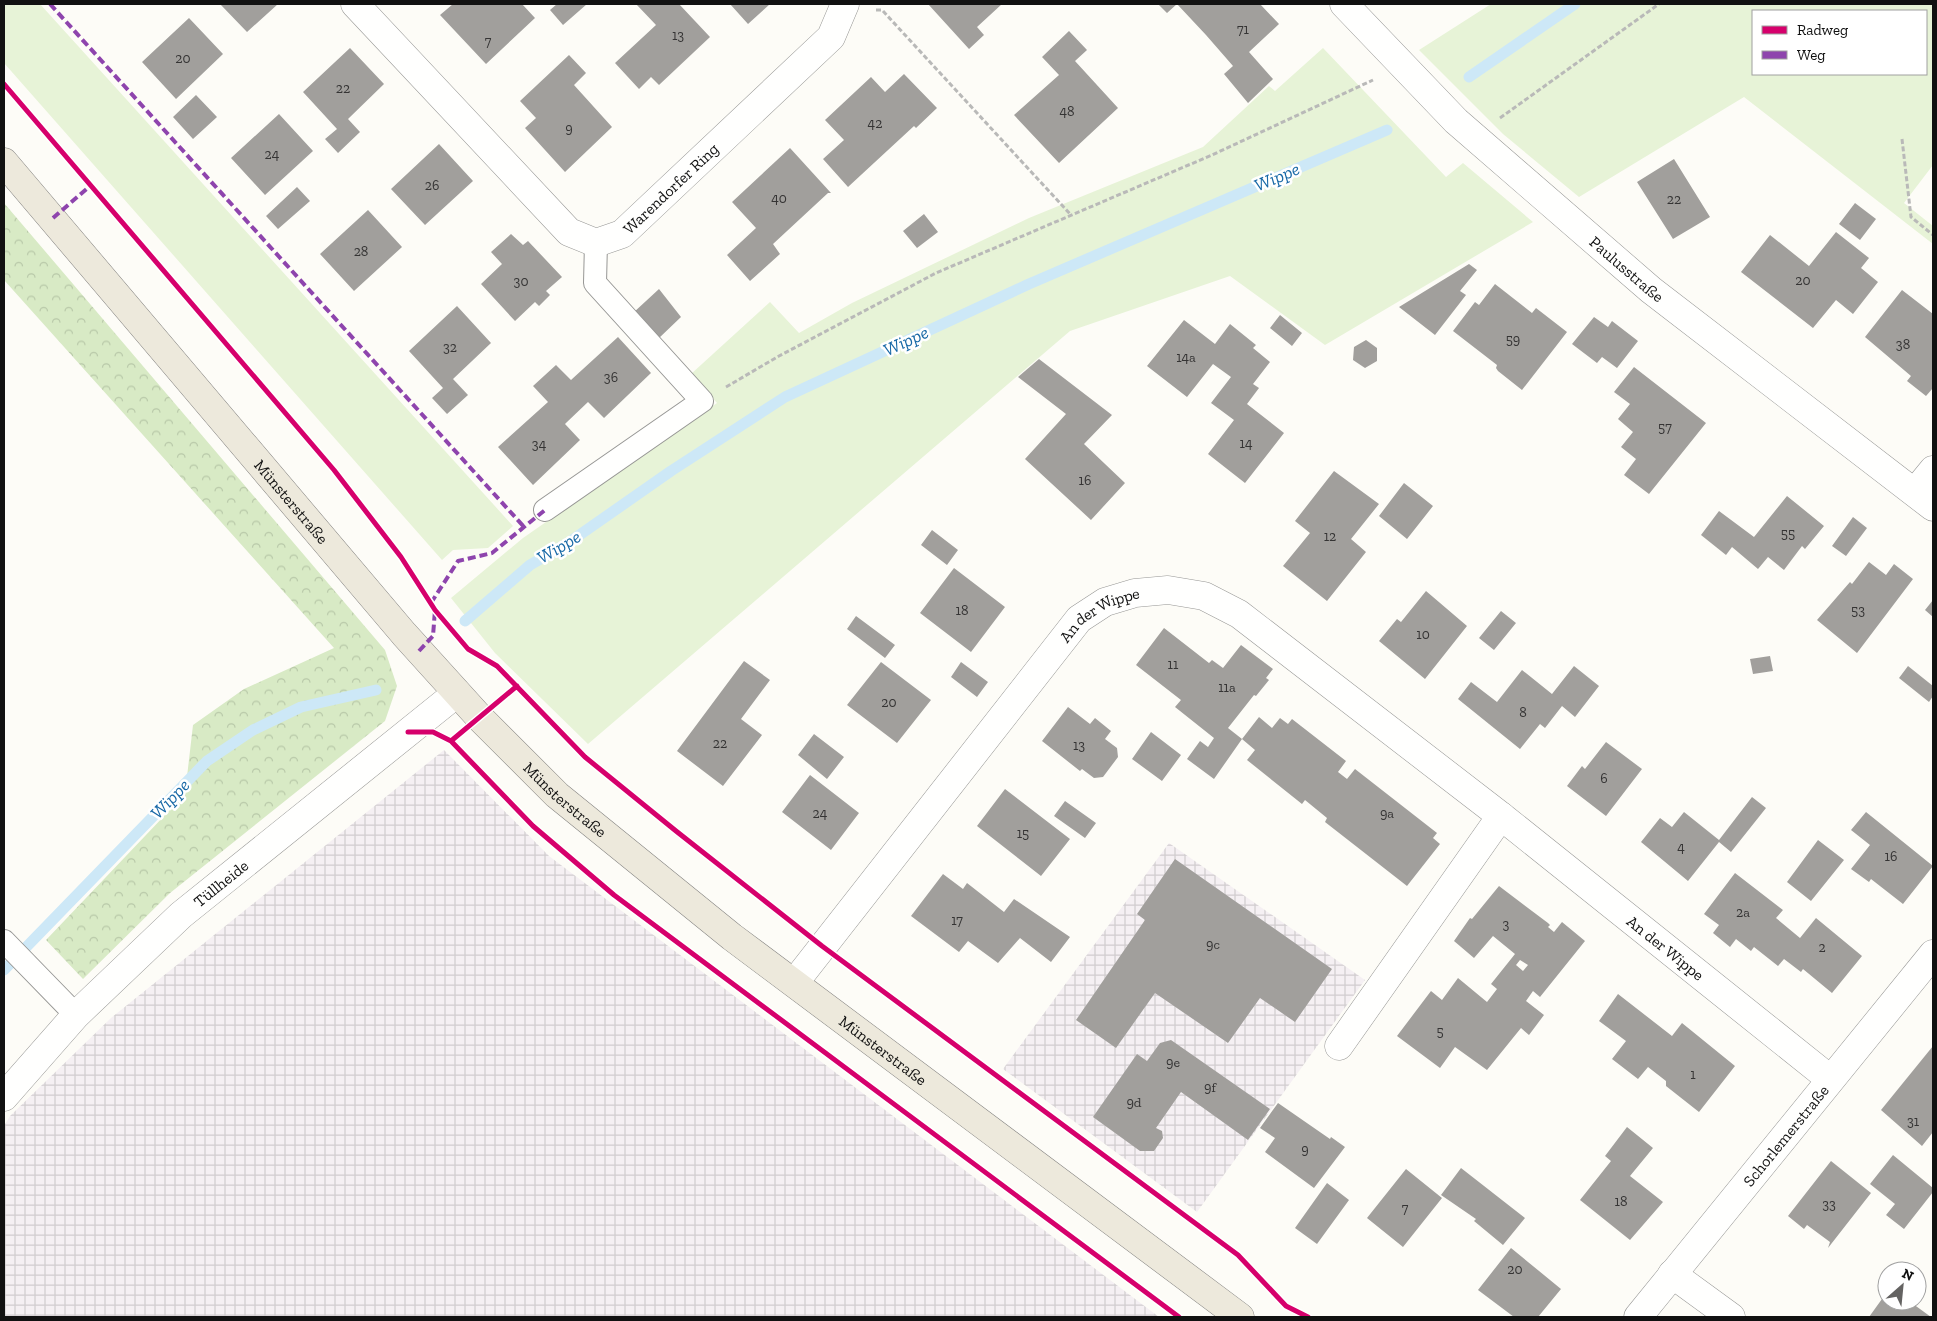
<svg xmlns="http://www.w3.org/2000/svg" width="1937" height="1321" viewBox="0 0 1937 1321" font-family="'Zilla Slab',serif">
<defs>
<pattern id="industrial-grid" width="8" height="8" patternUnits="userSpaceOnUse" patternTransform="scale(1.25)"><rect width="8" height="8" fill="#f5f0f3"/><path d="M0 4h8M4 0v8" fill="none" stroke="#d1cdcf"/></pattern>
<pattern id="forest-crowns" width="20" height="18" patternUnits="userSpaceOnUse" patternTransform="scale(1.25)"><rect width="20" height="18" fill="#d8eac5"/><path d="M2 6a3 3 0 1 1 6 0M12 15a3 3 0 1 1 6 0" fill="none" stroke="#b8c8a8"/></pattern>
</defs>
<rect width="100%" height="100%" fill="#fdfcf7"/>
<path fill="url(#industrial-grid)" d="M444,750L549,856L1159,1317H4V1126L10,1116L111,1018Z
M1169,843L1365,980L1197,1212L1003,1069Z"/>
<path fill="#e7f3d7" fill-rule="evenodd" d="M4,4H40L513,526L488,548L453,550L442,560L4,63Z
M1491,4H1933V165L1904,203L1933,226V244L1744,97L1579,197L1503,134L1419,50ZM1753,11H1926V74H1753Z
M1323,48L1446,177L1463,163L1533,222L1325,345L1230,276L1070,331L588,744L495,653L451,598L523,538L717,403L691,374L770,302L799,333L852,303L1029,218L1203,147L1269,86L1275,91Z"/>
<path fill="url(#forest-crowns)" d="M4,203L385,650L397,686L385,721L170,893L83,979L46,940L185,794L193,725L244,689L334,648L4,280Z"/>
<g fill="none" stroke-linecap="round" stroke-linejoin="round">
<path stroke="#cde8f7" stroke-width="11" d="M1469,77L1575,4
M465,621L530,565L568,543L671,471L785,397L1029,284L1387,130
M4,970L207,761L253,730L301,707L376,690"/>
</g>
<path fill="#a19f9c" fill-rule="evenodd" d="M220,4H278L247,32Z
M453,4H522L535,18L486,64L440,15Z
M557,4H587L563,25L550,10Z
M636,4H679L710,37L659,85L651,77L639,89L615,63L656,25Z
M730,4H770L748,24Z
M928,4H1002L977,27L984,35L969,49Z
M1158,4H1260L1279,24L1249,52L1273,79L1248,103L1224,74L1233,66L1206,35L1177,4L1167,13Z
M189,18L223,54L176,99L142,62Z
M1069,31L1087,50L1075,61L1118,108L1059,163L1014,115L1059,75L1042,57Z
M350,48L384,84L348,119L360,132L338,153L325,139L337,129L303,92Z
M569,55L586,73L574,85L612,127L565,172L525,128L536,118L520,101Z
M904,74L937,108L916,128L914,126L848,187L823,159L844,140L825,120L871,77L885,92Z
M196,95L217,117L193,139L173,117Z
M279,114L313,151L265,195L231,158Z
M439,144L473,181L425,225L391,189Z
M790,148L831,193H828L773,244L780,254L750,281L727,255L756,228L732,202Z
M1674,159L1710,217L1673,239L1637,182Z
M297,187L310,201L278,229L266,216Z
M1855,203L1876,219L1860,240L1839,224Z
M368,210L402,247L354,291L320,254Z
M924,214L938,232L917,248L903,231Z
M1836,232L1869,258L1861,268L1878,282L1853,314L1836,300L1813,328L1741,272L1770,235L1809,266Z
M511,234L523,245L528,241L562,277L546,291L550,295L539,306L535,302L515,321L481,284L502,264L491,252Z
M1469,264L1477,270L1460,291L1466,295L1435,335L1399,307Z
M1495,284L1532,313L1536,308L1567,332L1522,390L1498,371L1496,368L1497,365L1453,331L1475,302L1479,305Z
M659,289L681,317L658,339L633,313Z
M1902,290L1933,314V388L1926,396L1907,381L1911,376L1865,337Z
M457,306L491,343L453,379L468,395L447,414L432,398L443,388L409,351Z
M1280,315L1302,333L1292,346L1270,328Z
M1594,317L1608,327L1612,321L1638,341L1617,368L1602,357L1597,363L1572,344Z
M1184,320L1215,344L1230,324L1256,345L1253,348L1270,362L1253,384L1259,388L1247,404L1284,433L1245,483L1208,454L1234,420L1211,403L1231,377L1213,364L1187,397L1147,366Z
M618,337L651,373L604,418L588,402L567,422L565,424L580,440L533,485L498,447L548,402L533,386L556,365L571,380Z
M1366,340L1377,348V361L1365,368L1353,360L1354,347Z
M1039,359L1112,415L1084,444L1125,483L1091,520L1025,459L1066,414L1018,377Z
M1634,367L1706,423L1649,494L1624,475L1636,459L1621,447L1633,432L1618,419L1630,404L1614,392Z
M1334,471L1379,504L1351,539L1366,552L1327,601L1283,566L1310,533L1295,521Z
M1404,483L1433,506L1407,539L1379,516Z
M1787,496L1824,526L1805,549L1802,546L1784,570L1768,557L1758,569L1732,547L1726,555L1701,535L1719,511L1754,537Z
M1853,517L1867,528L1846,556L1832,546Z
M932,530L958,550L947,565L921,545Z
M1869,562L1886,575L1894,564L1913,579L1857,653L1817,620L1850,582L1852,584Z
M954,568L1005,607L971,652L920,613Z
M1426,591L1467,626L1425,679L1379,641L1397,619L1401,622Z
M1933,600V617L1925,610Z
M1501,611L1516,623L1494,650L1479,638Z
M856,616L895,645L885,658L847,629Z
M1164,628L1209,663L1212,660L1223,668L1241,645L1273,669L1266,678L1269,680L1256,696L1254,695L1228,728L1242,739L1259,717L1272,728L1280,718L1288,724L1292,719L1346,761L1338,772L1347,779L1355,769L1437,833L1433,838L1440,844L1407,886L1325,822L1327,818L1305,800L1302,804L1247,760L1255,750L1242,739L1214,779L1187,759L1200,741L1208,747L1214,738L1175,707L1181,700L1136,665Z
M1770,656L1773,671L1753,674L1750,659Z
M744,661L770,680L741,719L762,735L723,786L677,751Z
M881,662L931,700L897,743L847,705Z
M961,662L988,682L977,697L951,677Z
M1574,666L1599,686L1575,717L1562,706L1545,728L1540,724L1520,749L1458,699L1471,682L1497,702L1522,670L1552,694Z
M1908,666L1933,686V696L1929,702L1899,678Z
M1068,707L1090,724L1095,718L1111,731L1105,739L1117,748L1118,757L1103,777L1094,778L1082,769L1080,771L1042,741Z
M1151,732L1181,755L1162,781L1132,759Z
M814,734L844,757L827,779L798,755Z
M1606,742L1642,769L1606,816L1567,786L1582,766L1585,769Z
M810,775L859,813L831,850L782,812Z
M1005,789L1070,839L1041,876L977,826Z
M1752,797L1766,808L1731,852L1719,842L1688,881L1641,842L1660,818L1672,827L1684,812L1719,840Z
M1065,801L1096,823L1085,838L1054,816Z
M1866,812L1933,866L1903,904L1871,879L1869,882L1851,869L1870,845L1851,830Z
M1818,840L1844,860L1811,901L1787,882Z
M1175,859L1332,969L1295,1022L1260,998L1228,1043L1155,993L1116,1048L1076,1020L1145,920L1137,914Z
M1735,873L1783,910L1776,918L1800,938L1816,918L1862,956L1832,993L1803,969L1801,972L1784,959L1778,966L1754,947L1751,951L1736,939L1730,947L1713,933L1719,925L1704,914Z
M943,874L963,889L967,883L1004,912L1014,899L1070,937L1051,962L1020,938L998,963L968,941L959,952L911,916Z
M1499,886L1548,923L1550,925L1548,927L1554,932L1562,922L1585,941L1540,997L1533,991L1526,1001L1544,1015L1529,1035L1521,1028L1487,1070L1455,1047L1440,1068L1397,1036L1431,991L1442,1000L1458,978L1487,1002L1497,989L1491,984L1515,954L1493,936L1474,958L1454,941L1470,918L1472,919ZM1520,960L1528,965L1523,971L1516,965Z
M1618,994L1672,1036L1682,1023L1735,1066L1699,1112L1666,1086V1081L1648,1067L1638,1079L1612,1059L1626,1041L1599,1021Z
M1171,1040L1270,1109L1248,1140L1181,1092L1156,1128L1162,1131L1163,1138L1154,1151H1140L1093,1117L1137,1054L1147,1061L1160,1043Z
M1933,1046V1132L1922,1146L1881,1110Z
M1278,1103L1330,1139L1331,1137L1345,1147L1314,1188L1265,1152L1275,1138L1260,1128Z
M1627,1127L1653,1148L1630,1176L1663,1202L1630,1240L1580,1200L1611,1161L1605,1156Z
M1893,1155L1933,1188V1192L1904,1229L1886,1215L1895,1204L1870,1184Z
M1831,1161L1871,1193L1828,1248L1830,1242L1807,1225L1804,1229L1788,1216Z
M1461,1168L1525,1218L1503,1245L1474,1221L1476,1219L1441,1195Z
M1406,1169L1442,1198L1403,1247L1367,1218Z
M1327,1183L1349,1200L1317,1244L1295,1228Z
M1511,1248L1561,1289L1538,1317H1514L1478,1290Z
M1887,1292V1301H1909L1931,1317H1869Z"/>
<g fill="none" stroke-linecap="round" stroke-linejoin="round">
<defs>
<path id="lane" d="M545,510L702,401L595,283L596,243
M4,941L76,1015"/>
<g id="street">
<path id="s1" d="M355,4L569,232L596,243L622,234L831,37L845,4"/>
<path id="s2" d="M1344,4L1456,121L1651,290L1933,507"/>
<path d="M1915,492L1933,470"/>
<path id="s3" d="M795,982L1079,619L1105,602L1135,593L1168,590L1204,596L1239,614L1501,816L1830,1079"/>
<path d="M1339,1046L1501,816"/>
<path id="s4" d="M4,1097L76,1015L181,915L457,693"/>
<path d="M1672,1274L1731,1317"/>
<path id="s5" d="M1638,1317L1933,954"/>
</g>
<g id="primary">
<path id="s6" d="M4,162L404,634L480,718L557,795L732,937L1240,1317"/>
</g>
</defs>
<use href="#lane" stroke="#979795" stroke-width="24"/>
<use href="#street" stroke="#979795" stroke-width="29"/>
<use href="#primary" stroke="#858482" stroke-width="29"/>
<path stroke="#b9b9b8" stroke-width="3" stroke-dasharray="5 2.5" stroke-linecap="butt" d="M876,10H882L1071,215
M1500,118L1659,4
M1902,139L1911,217L1933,235
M726,387L779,356L936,273L1212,155L1373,80"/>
<use href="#lane" stroke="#fffffe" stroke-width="22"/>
<use href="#street" stroke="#fffffe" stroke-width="28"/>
<use href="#primary" stroke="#ede9dc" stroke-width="28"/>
<path stroke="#8e44ad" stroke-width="4" stroke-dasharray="8 4" stroke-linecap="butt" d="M50,4L525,528
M53,218L90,186
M431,603L458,561L492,553L545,510
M419,651L433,636L435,610"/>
<defs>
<path id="cycleway" d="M4,84L334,470L401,557L435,610L468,649L497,666L585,757L676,831L822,946L1238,1255L1286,1306L1308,1317
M408,732H433L451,741L533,826L614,895L1179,1317
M451,741L517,686"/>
</defs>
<use href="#cycleway" stroke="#fff" stroke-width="8"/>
<use href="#cycleway" stroke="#d6006c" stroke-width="5"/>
</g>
<g text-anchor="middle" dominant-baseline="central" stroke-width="5" stroke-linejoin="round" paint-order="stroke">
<g font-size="14" fill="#353434">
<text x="1243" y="29">71</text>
<text x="678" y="35">13</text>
<text x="488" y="41">7</text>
<text x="183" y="58">20</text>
<text x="343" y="88">22</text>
<text x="1067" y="111">48</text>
<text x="875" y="123">42</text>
<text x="569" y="128">9</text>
<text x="272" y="154">24</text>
<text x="432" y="185">26</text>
<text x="779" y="198">40</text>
<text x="1674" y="199">22</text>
<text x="361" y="251">28</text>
<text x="1803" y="280">20</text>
<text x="521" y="281">30</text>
<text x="1513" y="339">59</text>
<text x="1903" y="344">38</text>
<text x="450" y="347">32</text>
<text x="1186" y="357">14a</text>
<text x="611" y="377">36</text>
<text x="1665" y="427">57</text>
<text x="1246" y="443">14</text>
<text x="539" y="444">34</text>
<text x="1085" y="480">16</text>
<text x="1788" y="533">55</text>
<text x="1330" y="536">12</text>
<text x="962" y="610">18</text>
<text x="1858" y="610">53</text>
<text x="1423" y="634">10</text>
<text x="1173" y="664">11</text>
<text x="1227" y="687">11a</text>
<text x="889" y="702">20</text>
<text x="1523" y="712">8</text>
<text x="720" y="743">22</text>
<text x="1079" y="745">13</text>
<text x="1604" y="778">6</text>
<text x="820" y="813">24</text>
<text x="1387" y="813">9a</text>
<text x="1023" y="833">15</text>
<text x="1681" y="847">4</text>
<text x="1891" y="856">16</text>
<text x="1743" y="912">2a</text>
<text x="957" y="920">17</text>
<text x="1506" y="924">3</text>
<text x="1213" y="944">9c</text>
<text x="1822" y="947">2</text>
<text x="1440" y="1031">5</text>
<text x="1173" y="1062">9e</text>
<text x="1693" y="1074">1</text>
<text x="1210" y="1087">9f</text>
<text x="1134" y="1102">9d</text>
<text x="1913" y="1121">31</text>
<text x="1305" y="1149">9</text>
<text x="1621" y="1201">18</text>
<text x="1829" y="1204">33</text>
<text x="1405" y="1208">7</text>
<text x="1515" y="1269">20</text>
</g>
<g font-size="16" fill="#111" stroke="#fff">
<text stroke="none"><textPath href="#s1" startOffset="436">Warendorfer Ring</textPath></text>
<text stroke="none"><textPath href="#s2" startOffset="388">Paulusstraße</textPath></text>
<text stroke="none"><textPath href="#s6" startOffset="445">Münsterstraße</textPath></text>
<text stroke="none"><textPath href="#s3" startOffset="481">An der Wippe</textPath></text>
<text stroke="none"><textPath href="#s6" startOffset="850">Münsterstraße</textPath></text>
<text stroke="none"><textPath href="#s4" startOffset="305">Tüllheide</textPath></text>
<text stroke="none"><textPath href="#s3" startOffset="1174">An der Wippe</textPath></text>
<text stroke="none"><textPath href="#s6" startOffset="1255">Münsterstraße</textPath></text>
<text stroke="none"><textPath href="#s5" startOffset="234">Schorlemerstraße</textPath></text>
</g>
<g font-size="18" font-style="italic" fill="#1768a6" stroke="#fff">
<text transform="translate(1277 177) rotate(-23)">Wippe</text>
<text transform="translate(906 341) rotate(-25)">Wippe</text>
<text transform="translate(559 547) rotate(-31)">Wippe</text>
<text transform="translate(170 799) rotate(-46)">Wippe</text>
</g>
</g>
<rect width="1937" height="1321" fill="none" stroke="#111111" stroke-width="10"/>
<rect x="1752" y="10" width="175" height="65" fill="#ffffff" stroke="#a0a0a0"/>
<rect x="1762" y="26" width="25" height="8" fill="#d6006c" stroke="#a0a0a0"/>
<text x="1797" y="35" font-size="15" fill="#111111">Radweg</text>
<rect x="1762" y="51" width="25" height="8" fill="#8e44ad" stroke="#a0a0a0"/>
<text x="1797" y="60" font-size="15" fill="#111111">Weg</text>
<g transform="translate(1902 1286) rotate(27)"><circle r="24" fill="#ffffff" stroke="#a0a0a0"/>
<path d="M0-4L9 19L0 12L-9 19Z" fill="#646362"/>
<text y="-8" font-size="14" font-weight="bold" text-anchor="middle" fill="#111111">N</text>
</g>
</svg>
